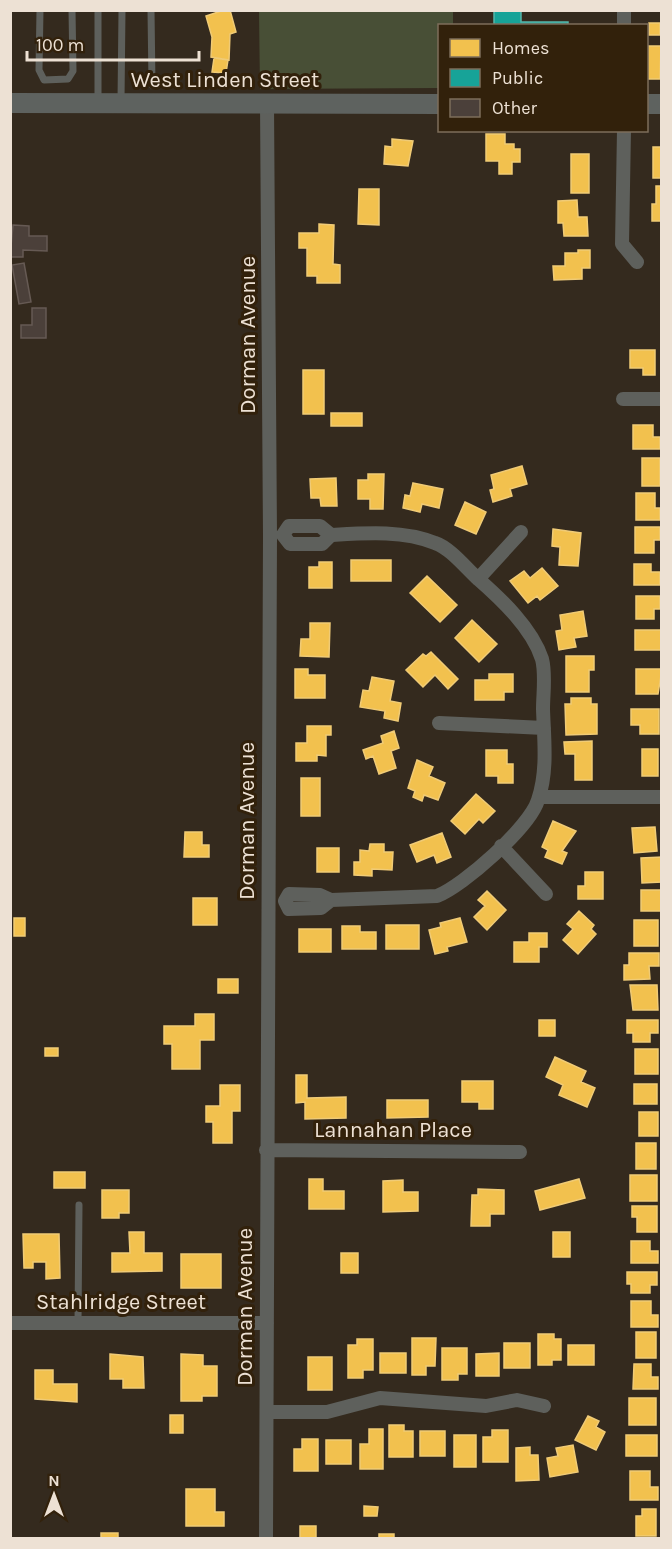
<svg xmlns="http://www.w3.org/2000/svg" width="672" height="1549" viewBox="0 0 672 1549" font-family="Karla,sans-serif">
<rect width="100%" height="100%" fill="#342a1e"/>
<path fill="#484f36" d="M259,11H453V25L440,26L439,88L260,89Z"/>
<path fill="#f2c14e" stroke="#f0cb76" stroke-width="1.5" d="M224,10H230L236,32L230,34L229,60L211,57L212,37L206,16Z
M649,23H660V35H649Z
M646,46H661L660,79H646Z
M214,58L228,60L226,73L212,72Z
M486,134H505V144H514V149H520V162H512V174H499V161H486Z
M392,139L413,141L408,166L384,164L385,146L392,147Z
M653,147H662V178H653Z
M571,154H589V193H571Z
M656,186H662V221H652V204H656Z
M359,189H379V225L358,224Z
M577,200L578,217H587L588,236H564L563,223H558V201Z
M319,224L334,225L333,264L340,265V283H317V276H307V248H299V233H319Z
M578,250H590V268H582V279L554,280L553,266H565V253H578Z
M630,350H655V375H643V368H630Z
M303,370H324V414H303Z
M331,413H362V426H331Z
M633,425H653V437H660V449H633Z
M642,458H660V486H642Z
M522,466L527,484L510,489L512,496L493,502L490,490L494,489L491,475Z
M368,474H384L383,509H370V499H358V480H368Z
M336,478L337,506H321L320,498H311L310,479Z
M413,483L443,489L439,508L422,504L420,512L403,508L405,495L410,496Z
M636,493H655V508H660V520H636Z
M465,502L486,512L476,534L455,525Z
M635,527H660V540H654V553H635Z
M553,529L581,533L578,566L559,565L560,547L552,546Z
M351,560H391V581H351Z
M319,562H332V588H309V567H319Z
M634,564H651V572H660V585H634Z
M542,568L558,586L540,600L537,596L528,603L510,581L524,571L530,578Z
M427,576L457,605L440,622L410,593Z
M636,596H660V609H654V619H636Z
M583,611L587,636L574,638L576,647L559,650L556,631L562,630L560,615Z
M472,620L497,644L479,662L455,638Z
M310,623H330L329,657L300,656L301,639H310Z
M635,630H661V650H635Z
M431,652L458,679L448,689L435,675L423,687L406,670L423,654L426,656Z
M566,656H594V670H589V692H566Z
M295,669H308V675H325V698H295Z
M636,669H662L658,694H636Z
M489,674H513V692H504V700H475V680H489Z
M372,677L394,681L390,701L401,703L398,721L384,718L385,711L360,707L363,690L369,691Z
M571,698H591V704H597V734L566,735L565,704H571Z
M631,709H659V734H640V725H631Z
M307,726H331V735H326V756L317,755V761H296V743H307Z
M394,731L399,748L391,751L396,768L379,774L373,756L366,759L363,750L383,743L381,736Z
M592,741V780H575V754H565L564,742Z
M642,749H658V776H642Z
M486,750H507V764H513V783H498V776H486Z
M417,760L433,767L429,776L445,783L438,800L424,795L422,801L413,797L415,791L408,788Z
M301,778H320V816H301Z
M476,794L495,811L483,823L479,819L465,834L451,821Z
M553,821L576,831L562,851L567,853L562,864L545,857L548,850L542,847Z
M655,827L657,851L634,853L632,828Z
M185,832H202V845H209V857H184Z
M442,833L451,857L437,863L434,855L417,862L410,845Z
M370,844H384V852H393L392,870L372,869V876L354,875V862H360V850L369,851Z
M317,848H339V872H317Z
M662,857V882L642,883L641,858Z
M585,872H603V899H578V886H585Z
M641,890H662V911H641Z
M487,891L506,910L487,930L474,917L485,906L478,900Z
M193,898H217V925H193Z
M579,911L594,925L591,929L596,934L578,954L563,940L573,929L567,924Z
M14,918H25V936H14Z
M460,918L467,942L447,947L448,951L435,954L429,930L441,927L440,923Z
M634,920H658V946H634Z
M386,925H419V949H386Z
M342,926H360V932H376V949H342Z
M299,929H331V952H299Z
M529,933H547V947H539V962H514V942H529Z
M629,953H659V966H649L650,979L624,980V965H629Z
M218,979H238V993H218Z
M630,985H657L658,1010H633Z
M195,1014H214V1040H200V1069H172V1044H164V1026H195Z
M539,1020H555V1036H539Z
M627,1020H658V1033H650V1042H633V1033H627Z
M45,1048H58V1056H45Z
M635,1049H658V1074H635Z
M555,1057L586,1071L581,1082L595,1088L587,1107L559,1095L563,1085L546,1077Z
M296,1075H307V1098L346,1097V1118L305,1119V1102L296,1103Z
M462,1081H493V1109H479V1102H462Z
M634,1084H657V1104H634Z
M220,1085H240V1111H232V1143H213V1122H206V1106H220Z
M387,1100H428V1117L387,1118Z
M639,1112H658V1136H639Z
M636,1143H656V1169H636Z
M54,1172H85V1188H54Z
M630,1175H657V1201H630Z
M309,1179H323V1191H344V1209H309Z
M579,1179L585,1198L540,1210L535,1191Z
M403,1180V1192H418V1211L383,1212V1181Z
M478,1189L504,1190V1214H490V1226H471L472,1195H478Z
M102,1190H129V1213H119V1218H102Z
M632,1206H657V1232H637V1217H632Z
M129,1232H144V1253H162V1271L112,1272V1253H130Z
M553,1232H570V1257H553Z
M23,1234H59L60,1278L46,1279V1262H33V1268H24Z
M631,1241H650V1251H658V1263H631Z
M341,1253H358V1273H341Z
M181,1254H221V1288H181Z
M627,1272H657V1285H650V1293H631V1284H627Z
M631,1301H651V1315H658V1327H631Z
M636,1332H656V1358H636Z
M538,1334H554V1339H561V1360H552V1365H538Z
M412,1338H436L435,1366H426V1375H412Z
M357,1339H373V1370H363V1378H348V1345H357Z
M504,1343H530V1368H504Z
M568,1345H594V1365H568Z
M442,1348H467V1374H458V1380H442Z
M380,1353H406V1373H380Z
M499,1353V1376H476V1354Z
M110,1354L143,1357L144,1388H123V1379H110Z
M181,1354L203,1355V1366H217V1396H202V1401H181Z
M308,1357H332V1390H308Z
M634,1364H651V1377H658V1389H633Z
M35,1370H53V1384H77V1402L35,1399Z
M629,1398H656V1425H629Z
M170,1415H183V1433H170Z
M588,1416L599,1421L596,1427L605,1432L596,1450L575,1440Z
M389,1425H404V1431H413V1457H389Z
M369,1429H383V1469H360V1444H369Z
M492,1430H508V1462H483V1437H492Z
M420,1431H445V1456H420Z
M454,1435H476V1467H454Z
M626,1435H657V1456H626Z
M302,1439H318V1471H294V1449H302Z
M326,1440H351V1464H326Z
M573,1445L578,1472L550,1477L547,1458L558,1456L556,1448Z
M530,1447V1455H538L539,1480L516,1481V1448Z
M630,1471H650V1487H658V1500H630Z
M186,1489H215V1512H224V1526H186Z
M364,1506L378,1507L377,1516H364Z
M642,1509H656V1536H636V1516H642Z
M300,1526H316V1538H300Z
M101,1533H118V1538H101Z
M379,1534H394V1538H379Z"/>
<path fill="#17a398" stroke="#57b6aa" stroke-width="1.5" d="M494,10H521V22H568V26H494Z"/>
<path fill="#4b403a" stroke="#665a54" stroke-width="1.5" d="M13,225L29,226V236H47V251L23,250V257H10Z
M24,263L31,302L19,304L12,265Z
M32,308H46V338H21V325H32Z"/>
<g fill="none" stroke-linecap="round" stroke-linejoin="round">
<path stroke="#5e605c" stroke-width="7" d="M40,10L39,70L44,80L68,79L73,71L72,10
M98,10V101
M151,10L152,85
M121,101L122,10
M78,1323L79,1205"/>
<path stroke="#5e605c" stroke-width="14" d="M624,10V26
M624,130L622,244L637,262
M623,399H662
M289,526H320L331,535L322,544H290L283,535Z
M478,579L521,532
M439,723L544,728
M539,797H662
M501,846L546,894
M289,894L320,895L331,900L321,908L289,909L285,901Z
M331,900L437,896C463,886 530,827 538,800C548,771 544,739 543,709C543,694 546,674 542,659C532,628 501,599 477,578C465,567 450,548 435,543C403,530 365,533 331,535
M266,1150L520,1152
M10,1323H267
M267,1412H327L380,1398L486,1406L517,1400L544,1406
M266,1538L270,536L267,104"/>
<path stroke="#5e625f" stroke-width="20" d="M10,103L440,104
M646,104H662"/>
</g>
<g text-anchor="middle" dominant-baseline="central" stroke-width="6" stroke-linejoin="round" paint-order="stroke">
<g font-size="22" fill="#ede1d4" stroke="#32210b">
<text x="225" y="80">West Linden Street</text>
<text transform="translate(248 335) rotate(-90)">Dorman Avenue</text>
<text transform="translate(247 821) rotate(-90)">Dorman Avenue</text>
<text x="393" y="1130">Lannahan Place</text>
<text x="121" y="1302">Stahlridge Street</text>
<text transform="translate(245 1307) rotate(-90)">Dorman Avenue</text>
</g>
</g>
<rect width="672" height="1549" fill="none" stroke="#ede1d4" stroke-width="24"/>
<rect x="438" y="24" width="210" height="108" fill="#32210b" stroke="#7d6e5b" stroke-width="1.5"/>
<rect x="450" y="39" width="30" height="18" fill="#f2c14e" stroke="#7d6e5b" stroke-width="1.5"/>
<text x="492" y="54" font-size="18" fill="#ede1d4">Homes</text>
<rect x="450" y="69" width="30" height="18" fill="#17a398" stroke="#7d6e5b" stroke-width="1.5"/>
<text x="492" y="84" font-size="18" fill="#ede1d4">Public</text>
<rect x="450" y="99" width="30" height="18" fill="#4b403a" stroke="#7d6e5b" stroke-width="1.5"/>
<text x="492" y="114" font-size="18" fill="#ede1d4">Other</text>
<g transform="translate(54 1495)" stroke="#32210b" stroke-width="4.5" paint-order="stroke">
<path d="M0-4.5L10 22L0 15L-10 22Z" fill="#ede1d4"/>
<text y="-9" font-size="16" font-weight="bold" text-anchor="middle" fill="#ede1d4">N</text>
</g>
<path d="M27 51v9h172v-9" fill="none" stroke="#ede1d4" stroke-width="3"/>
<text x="36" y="51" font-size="18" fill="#ede1d4" stroke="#32210b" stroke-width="4.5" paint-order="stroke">100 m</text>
</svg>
